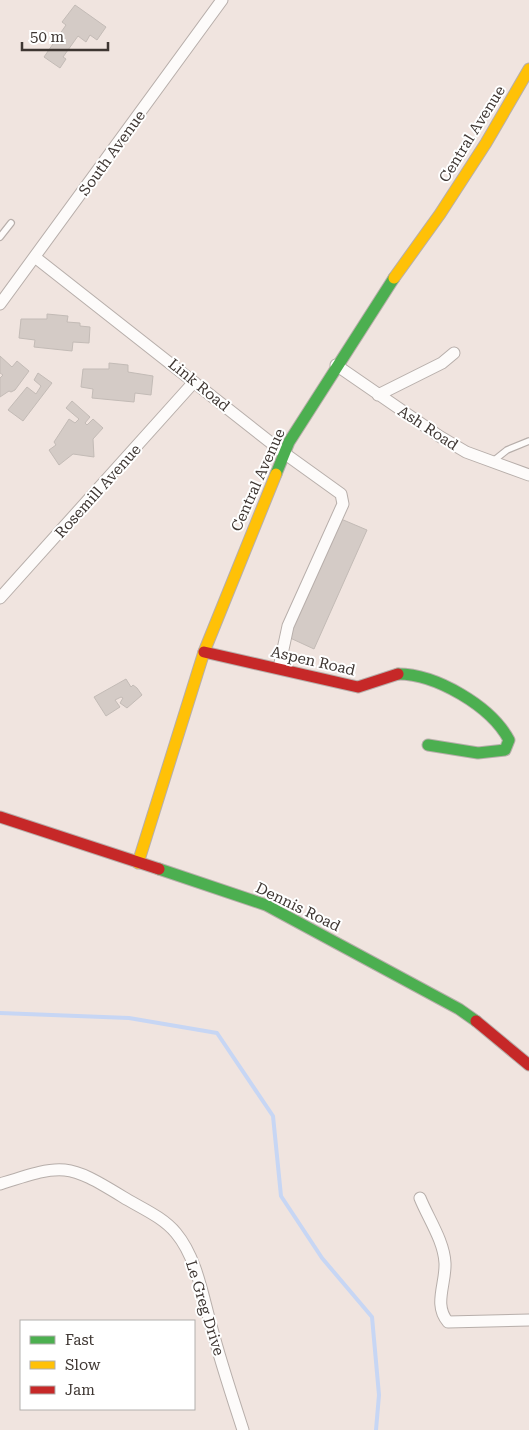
<svg xmlns="http://www.w3.org/2000/svg" width="529" height="1430" viewBox="0 0 529 1430" font-family="'Roboto Serif',serif">
<rect width="100%" height="100%" fill="#f0e4df"/>
<g fill="none" stroke-linecap="round" stroke-linejoin="round">
<path stroke="#c7d6f4" stroke-width="4" d="M0,1013L129,1018L217,1033L273,1116L281,1196L322,1258L372,1317L379,1395L376,1430"/>
</g>
<path fill="#d4cbc6" stroke="#c3bbb6" d="M75,5L106,27L97,40L90,35L86,42L78,36L63,57L66,59L60,68L44,57L66,25L62,22Z
M47,314L68,316L67,322L80,323V326L90,327L89,343L73,342L72,351L34,347L35,340L19,338L21,319H47Z
M0,356L12,367L17,361L29,371L15,390L11,392L9,391L0,397V378L3,375L0,373Z
M109,363L128,365V372L153,376L151,395L135,393L134,402L92,398L93,389L81,387L83,369H109Z
M38,373L52,383L23,421L8,410L27,387L36,394L41,386L34,380Z
M72,401L90,417L85,423L87,425L93,419L103,428L93,439L94,457L73,454L59,465L49,450L56,445L54,442L69,419L75,423L79,419L66,408Z
M341,519L367,530L314,649L288,637Z
M126,679L131,687L133,685L137,688L142,695L127,708L120,703L123,698L121,697L115,700L120,707L106,716L94,697Z"/>
<g fill="none" stroke-linecap="round" stroke-linejoin="round">
<defs>
<path id="lane" d="M0,237L11,223
M492,462L507,450L529,441"/>
<path id="street" d="M36,258L284,453L341,494L343,504L288,626L279,668
M0,304L222,0
M336,365L439,436L466,452L529,475
M378,395L442,363L454,353
M0,598L194,382
M0,1184C63,1164 66,1162 123,1197C141,1208 163,1217 176,1233C197,1258 203,1298 212,1329C221,1363 232,1396 243,1430
M420,1198C428,1218 444,1241 445,1263C446,1284 433,1305 448,1322L529,1320"/>
<path id="fast" d="M276,474L289,442L394,278
M398,674C436,674 491,706 509,740L505,750L478,753L428,745
M159,869L266,905L459,1009L476,1021"/>
<path id="slow" d="M394,278L440,214L486,143L529,69
M138,863L204,652L276,474"/>
<path id="jam" d="M204,652L358,687L398,674
M0,817L159,869
M476,1021L529,1065"/>
</defs>
<use href="#lane" stroke="#b7aeaa" stroke-width="8"/>
<use href="#street" stroke="#b7aeaa" stroke-width="13"/>
<use href="#fast" stroke="#b7aeaa" stroke-width="13"/>
<use href="#slow" stroke="#b7aeaa" stroke-width="13"/>
<use href="#jam" stroke="#b7aeaa" stroke-width="13"/>
<use href="#lane" stroke="#fdfbfa" stroke-width="5.5"/>
<use href="#street" stroke="#fdfbfa" stroke-width="11"/>
<use href="#fast" stroke="#4caf50" stroke-width="11"/>
<use href="#slow" stroke="#ffc107" stroke-width="11"/>
<use href="#jam" stroke="#c62828" stroke-width="11"/>
</g>
<g text-anchor="middle" dominant-baseline="central" stroke-width="4" stroke-linejoin="round" paint-order="stroke">
<g font-size="15" fill="#3e3632" stroke="#fff">
<text transform="translate(472 134) rotate(-58)">Central Avenue</text>
<text transform="translate(112 153) rotate(-54)">South Avenue</text>
<text transform="translate(199 385) rotate(39)">Link Road</text>
<text transform="translate(428 428) rotate(33)">Ash Road</text>
<text transform="translate(258 480) rotate(-66)">Central Avenue</text>
<text transform="translate(98 491) rotate(-48)">Rosemill Avenue</text>
<text transform="translate(313 661) rotate(13)">Aspen Road</text>
<text transform="translate(298 907) rotate(26)">Dennis Road</text>
<text transform="translate(205 1308) rotate(73)">Le Greg Drive</text>
</g>
</g>
<rect x="20" y="1320" width="175" height="90" fill="#ffffff" stroke="#b2afad"/>
<rect x="30" y="1336" width="25" height="8" fill="#4caf50" stroke="#b2afad"/>
<text x="65" y="1345" font-size="15" fill="#3e3632">Fast</text>
<rect x="30" y="1361" width="25" height="8" fill="#ffc107" stroke="#b2afad"/>
<text x="65" y="1370" font-size="15" fill="#3e3632">Slow</text>
<rect x="30" y="1386" width="25" height="8" fill="#c62828" stroke="#b2afad"/>
<text x="65" y="1395" font-size="15" fill="#3e3632">Jam</text>
<path d="M22 42v8h86v-8" fill="none" stroke="#3e3632" stroke-width="2.5"/>
<text x="30" y="42" font-size="15" fill="#3e3632" stroke="#ffffff" stroke-width="4" paint-order="stroke">50 m</text>
</svg>
